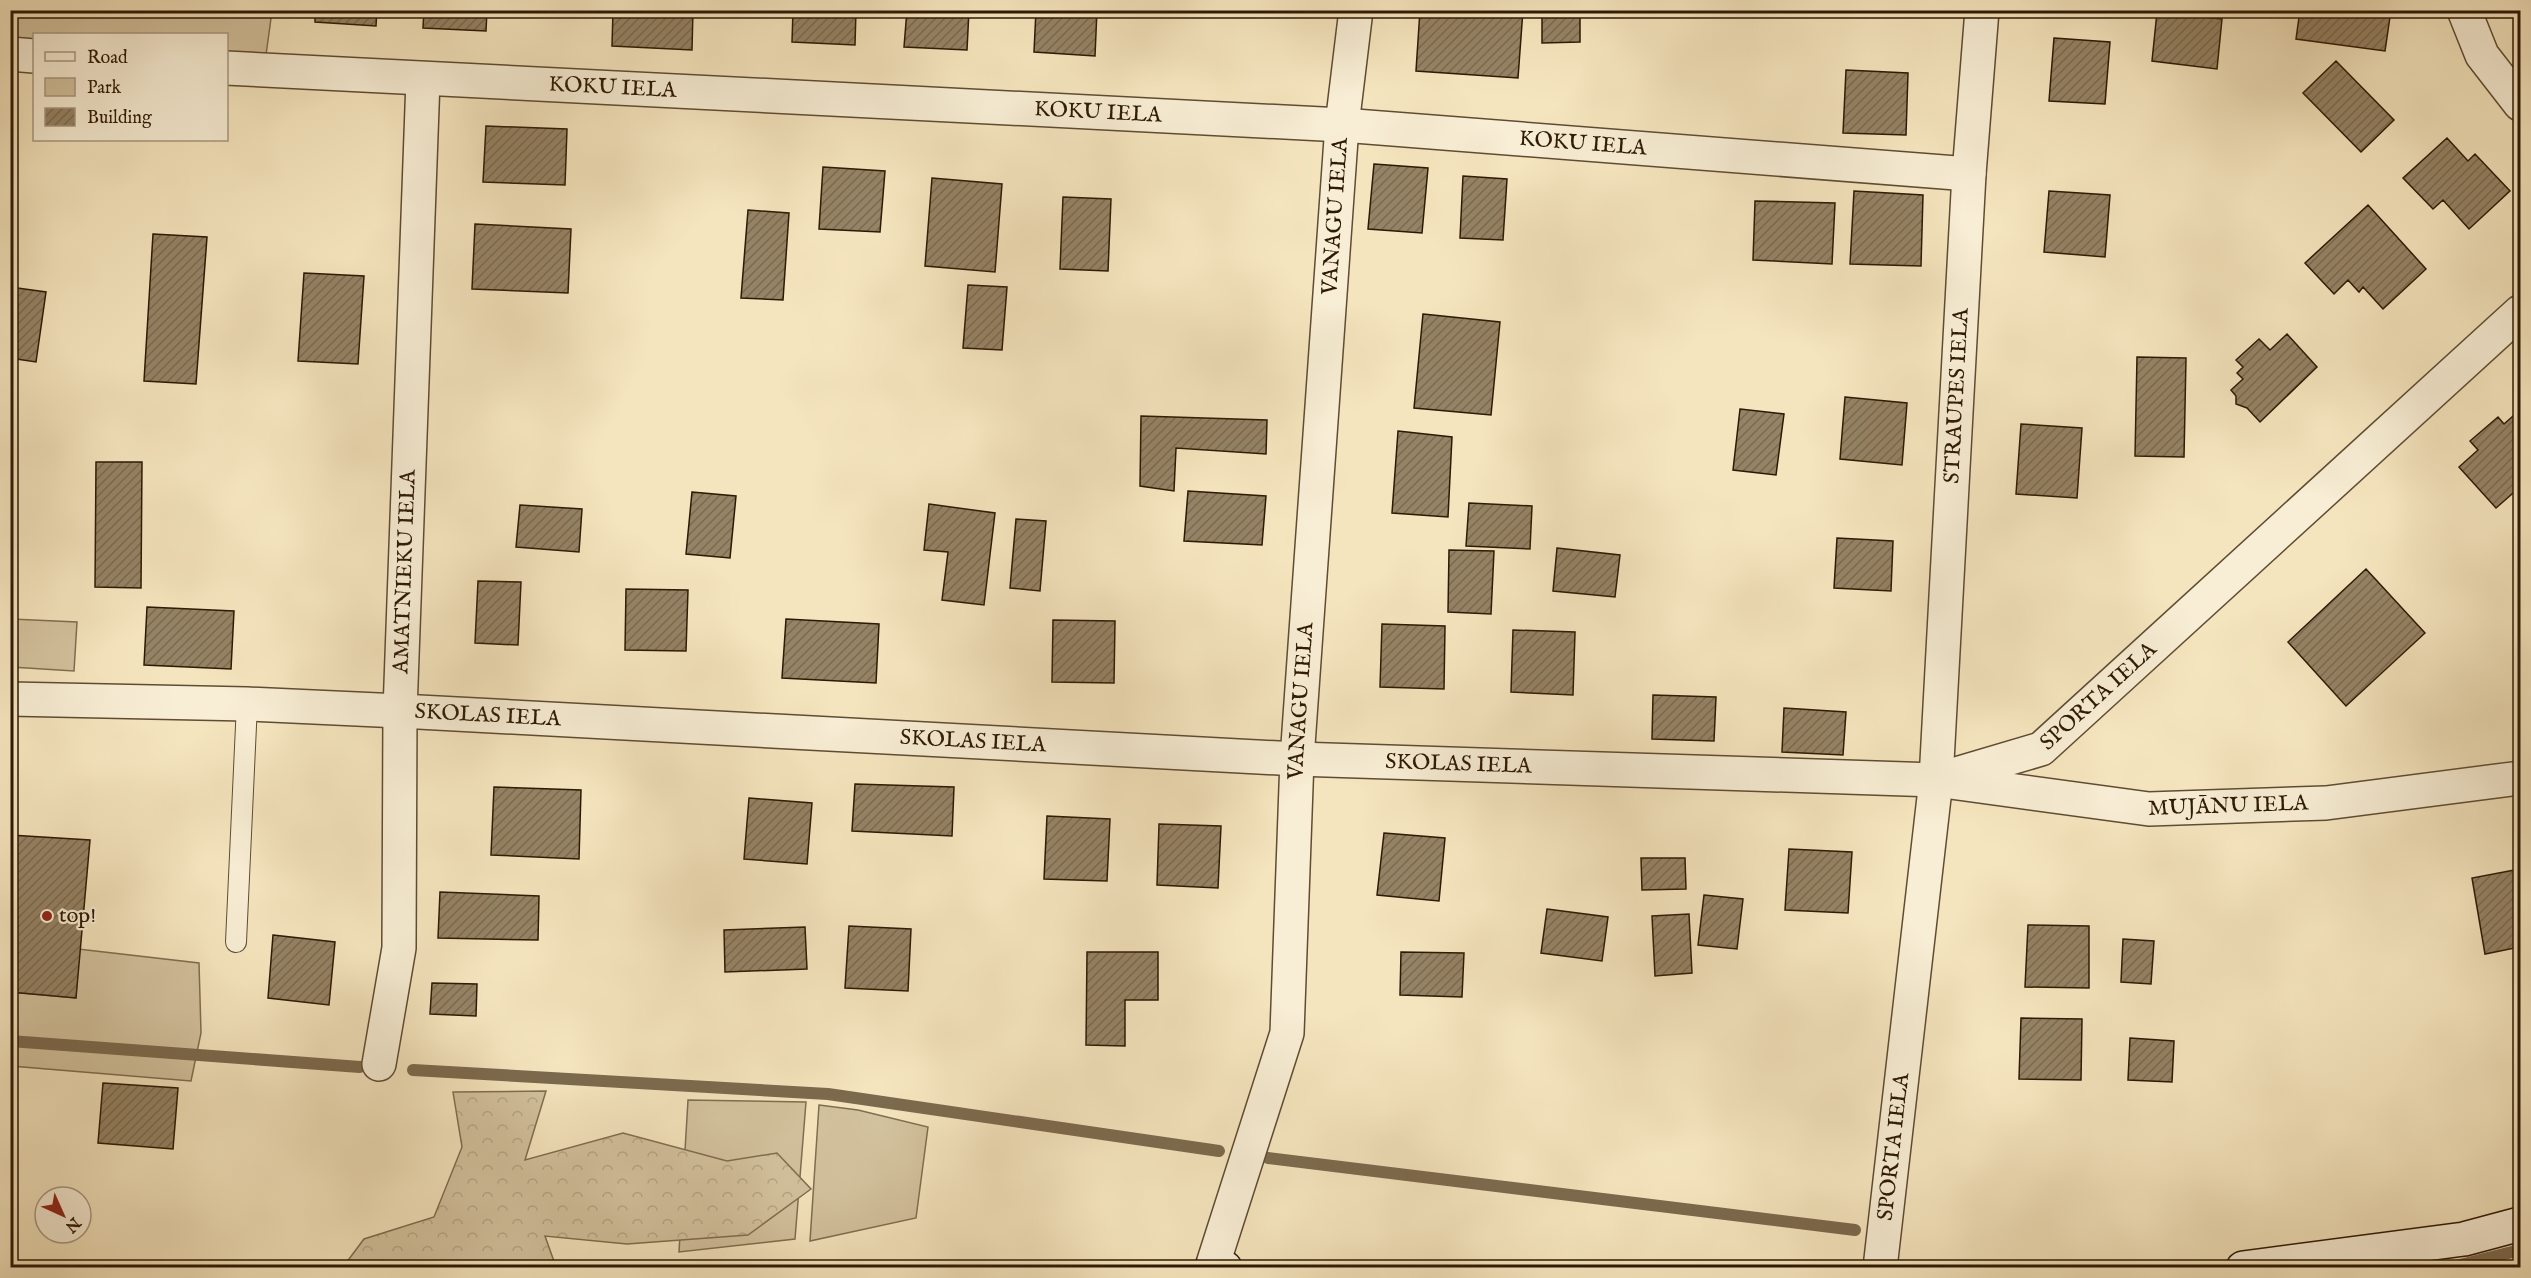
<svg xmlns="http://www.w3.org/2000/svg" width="2531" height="1278" viewBox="0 0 2531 1278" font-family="'IM FELL English',serif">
<defs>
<pattern id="forest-crowns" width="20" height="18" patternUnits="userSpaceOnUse" patternTransform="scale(1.5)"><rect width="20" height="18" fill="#d3c29e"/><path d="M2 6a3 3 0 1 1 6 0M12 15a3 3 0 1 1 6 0" fill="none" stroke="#b5a686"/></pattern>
<pattern id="building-hatch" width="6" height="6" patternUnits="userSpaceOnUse" patternTransform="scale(1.5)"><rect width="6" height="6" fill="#958365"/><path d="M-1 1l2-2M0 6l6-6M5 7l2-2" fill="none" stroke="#7a6a51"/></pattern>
</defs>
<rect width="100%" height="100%" fill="#f5e5be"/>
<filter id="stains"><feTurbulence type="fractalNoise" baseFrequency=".00333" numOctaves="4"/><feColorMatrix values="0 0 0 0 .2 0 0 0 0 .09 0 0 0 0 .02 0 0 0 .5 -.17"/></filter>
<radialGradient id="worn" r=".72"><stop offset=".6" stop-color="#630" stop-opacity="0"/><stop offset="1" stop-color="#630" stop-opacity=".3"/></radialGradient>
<path fill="#d3c29e" stroke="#806e51" stroke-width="1.5" d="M10,11H272L266,55L227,52L226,34H34V40L11,39Z
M11,619L77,622L74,671L11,667Z
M78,949L199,963L201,1033L191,1081L11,1066L10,992L76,998Z
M688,1100L806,1102L795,1239L679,1252Z
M819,1105L858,1110L928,1127L916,1218L810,1241Z"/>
<path fill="url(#forest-crowns)" stroke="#806e51" stroke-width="1.5" d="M546,1091L525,1160L623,1133L727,1161L777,1153L811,1189L748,1235L627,1244L545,1236L556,1267H343L364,1239L434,1217L462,1147L453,1092Z"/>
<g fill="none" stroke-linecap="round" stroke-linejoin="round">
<path stroke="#7c6a4e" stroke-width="12" d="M10,1041L360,1067
M413,1070L828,1094L1219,1151
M1268,1158L1855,1230
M2448,1268L2520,1250"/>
</g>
<path fill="url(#building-hatch)" stroke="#2d1904" stroke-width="1.5" d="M315,10H377L376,26L315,22Z
M424,10H487L486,31L423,28Z
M613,10H693L692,50L612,46Z
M793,10H856L855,45L792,42Z
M907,10H969L967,50L904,47Z
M1036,10H1097L1095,56L1034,52Z
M1420,10H1523L1518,78L1416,71Z
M1542,10H1580V42L1542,43Z
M2300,10H2391L2385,51L2296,39Z
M2157,12L2222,19L2217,69L2152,61Z
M2054,38L2110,42L2105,104L2049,101Z
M2336,61L2394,120L2361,152L2303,93Z
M1846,70L1908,73L1906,135L1843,133Z
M486,126L567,129L565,185L483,182Z
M2447,138L2468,161L2475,154L2510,191L2469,229L2443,200L2433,209L2403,178Z
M1374,164L1428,168L1422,233L1368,229Z
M823,167L885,171L880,232L819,229Z
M1463,176L1507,179L1503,240L1460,238Z
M932,178L1002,184L995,272L925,266Z
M1854,191L1923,195L1921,266L1850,264Z
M2049,191L2110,195L2105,257L2044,252Z
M1063,197L1111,199L1108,271L1060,269Z
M1755,201L1835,203L1832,264L1753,260Z
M2368,205L2426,269L2383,309L2363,287L2359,292L2348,280L2334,294L2305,263Z
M748,210L789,213L783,300L741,298Z
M475,224L571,229L568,293L472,289Z
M153,234L207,237L196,384L144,381Z
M304,273L364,276L358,364L298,361Z
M968,285L1007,287L1002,350L963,348Z
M10,287L46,292L36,362L10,358Z
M1423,314L1500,322L1491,415L1414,408Z
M2287,334L2317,367L2260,422L2247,408L2236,404V396L2231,390L2243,379L2237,373L2243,367L2236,360L2259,339L2270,350Z
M2137,357L2186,358L2184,457L2135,456Z
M1845,397L1907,403L1902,465L1840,459Z
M1740,409L1784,414L1776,475L1733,470Z
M2520,410V487L2496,508L2459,467L2478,450L2470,441L2498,417L2504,424Z
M1141,416L1267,420L1266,454L1176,448L1174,491L1140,486Z
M2021,424L2082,428L2077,498L2016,494Z
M1398,431L1452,437L1448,517L1392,513Z
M96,462H142L141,588L95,587Z
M1188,491L1266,496L1262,545L1184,541Z
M692,492L736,496L730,558L686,554Z
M1469,503L1532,506L1530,549L1466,546Z
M929,504L995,513L984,605L942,600L948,552L924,550Z
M520,505L582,509L579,552L516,547Z
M1016,519L1046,521L1040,591L1010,588Z
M1837,538L1893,541L1891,591L1834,588Z
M1557,548L1620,555L1615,597L1553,591Z
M1449,550L1494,551L1491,614L1448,612Z
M2366,569L2425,633L2346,706L2288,642Z
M478,581L521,582L518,645L475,643Z
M626,589L688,590L686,651L625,650Z
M147,607L234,611L231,669L144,665Z
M786,619L879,624L876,683L782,678Z
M1053,620L1115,621L1114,683L1052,682Z
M1382,624L1445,626L1444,689L1380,687Z
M1513,630L1575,632L1573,695L1511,692Z
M1653,695L1716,697L1714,741L1652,739Z
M1784,708L1846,712L1843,755L1782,752Z
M855,784L954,787L952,836L852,831Z
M494,787L581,790L579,859L491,855Z
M749,798L812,803L807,864L744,859Z
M1047,816L1110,819L1107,881L1044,879Z
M1159,824L1221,826L1218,888L1157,885Z
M1384,833L1445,838L1439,901L1377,895Z
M10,835L90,840L76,998L10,992Z
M1789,849L1852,852L1848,913L1785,910Z
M1641,858H1685L1686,889L1642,890Z
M2520,869V947L2485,954L2472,878Z
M440,892L539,896L538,940L438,938Z
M1704,895L1743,899L1737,949L1698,945Z
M1547,909L1608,917L1602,961L1541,953Z
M1689,914L1692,973L1655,976L1652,916Z
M2028,925L2089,926V988L2025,987Z
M849,926L911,929L908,991L845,988Z
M805,927L807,969L725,972L724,930Z
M273,935L335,942L329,1005L268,998Z
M2123,939L2154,941L2151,984L2121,982Z
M1087,952H1158V1000H1125V1046L1086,1045Z
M1401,952L1464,953L1462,997L1400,995Z
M432,983L477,984L476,1016L430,1014Z
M2021,1018L2082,1019L2081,1080L2019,1079Z
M2130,1038L2174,1041L2172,1082L2128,1080Z
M103,1083L178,1088L173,1149L98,1143Z"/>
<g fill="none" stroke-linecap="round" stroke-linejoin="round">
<defs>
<path id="lane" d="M236,942L247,704"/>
<g id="street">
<path d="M2464,10L2482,55L2520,104"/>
<path d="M10,54L34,56"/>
<path id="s1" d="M226,68L1342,125L1969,174"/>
<path id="s2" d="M10,699L247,704L400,711L1297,759L1936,780L2149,809L2326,803L2520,778"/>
<path id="s3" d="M1946,777L2041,749L2520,312"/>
<path id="s4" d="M379,1064L399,948L400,711L423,80"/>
<path id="s5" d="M1212,1267L1287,1033L1297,759L1342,125L1356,10"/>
<path id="s6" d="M1880,1268L1936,780L1969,174L1982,10"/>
</g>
<path id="secondary" d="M1212,1268H1225
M2243,1268L2464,1239L2520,1224"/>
</defs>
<use href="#lane" stroke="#5f4c32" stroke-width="22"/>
<use href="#street" stroke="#5f4c32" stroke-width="36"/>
<use href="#secondary" stroke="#2d1904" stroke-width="36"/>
<use href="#lane" stroke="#f8eed5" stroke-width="20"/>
<use href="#street" stroke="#f8eed5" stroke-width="33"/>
<use href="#secondary" stroke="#f8eed5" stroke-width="33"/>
</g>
<circle fill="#8f2418" stroke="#f8eed5" stroke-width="2" cx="47" cy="916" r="6"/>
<g text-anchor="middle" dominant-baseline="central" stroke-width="4.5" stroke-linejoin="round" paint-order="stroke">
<g font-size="22" fill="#2d1904" stroke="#f8eed5">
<text stroke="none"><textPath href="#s1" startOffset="387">KOKU IELA</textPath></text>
<text stroke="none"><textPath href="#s1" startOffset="873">KOKU IELA</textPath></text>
<text stroke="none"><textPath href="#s1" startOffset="1359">KOKU IELA</textPath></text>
<text stroke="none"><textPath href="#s5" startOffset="1064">VANAGU IELA</textPath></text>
<text stroke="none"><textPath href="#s6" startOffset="876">STRAUPES IELA</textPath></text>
<text stroke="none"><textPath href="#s4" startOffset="494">AMATNIEKU IELA</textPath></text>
<text stroke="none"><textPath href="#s3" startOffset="177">SPORTA IELA</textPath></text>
<text stroke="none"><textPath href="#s5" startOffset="578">VANAGU IELA</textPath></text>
<text stroke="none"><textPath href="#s2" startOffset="478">SKOLAS IELA</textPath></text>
<text stroke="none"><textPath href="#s2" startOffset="964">SKOLAS IELA</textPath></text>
<text stroke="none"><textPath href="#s2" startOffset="1450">SKOLAS IELA</textPath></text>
<text stroke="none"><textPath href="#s2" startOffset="2222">MUJĀNU IELA</textPath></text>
<text stroke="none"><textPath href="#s6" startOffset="122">SPORTA IELA</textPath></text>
</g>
<g font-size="22" fill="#2d1904" stroke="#f8eed5" text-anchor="start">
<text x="59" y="916">top!</text>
</g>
</g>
<rect width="2531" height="1278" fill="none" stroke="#f5e5be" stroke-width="36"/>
<rect x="12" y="12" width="2507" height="1254" fill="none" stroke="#2d1904" stroke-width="3"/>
<rect x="18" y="18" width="2495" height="1242" fill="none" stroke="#2d1904" stroke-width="1.5"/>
<rect x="33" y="33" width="195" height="108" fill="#f8eed5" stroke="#a79981" stroke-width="1.5"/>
<rect x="45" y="52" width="30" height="9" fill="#f8eed5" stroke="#a79981" stroke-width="1.5"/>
<text x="87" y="63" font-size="18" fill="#2d1904">Road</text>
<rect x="45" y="78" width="30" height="18" fill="#d3c29e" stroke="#a79981" stroke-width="1.5"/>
<text x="87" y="93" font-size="18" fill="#2d1904">Park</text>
<rect x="45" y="108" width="30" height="18" fill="url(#building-hatch)" stroke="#a79981" stroke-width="1.5"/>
<text x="87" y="123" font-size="18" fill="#2d1904">Building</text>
<g transform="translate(63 1215) rotate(135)"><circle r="28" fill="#f8eed5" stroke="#a79981" stroke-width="1.5"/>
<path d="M0-4.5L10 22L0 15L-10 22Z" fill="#8f2418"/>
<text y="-9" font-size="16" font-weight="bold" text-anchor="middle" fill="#2d1904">N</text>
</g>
<rect width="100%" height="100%" filter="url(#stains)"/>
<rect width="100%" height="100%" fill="url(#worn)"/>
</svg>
